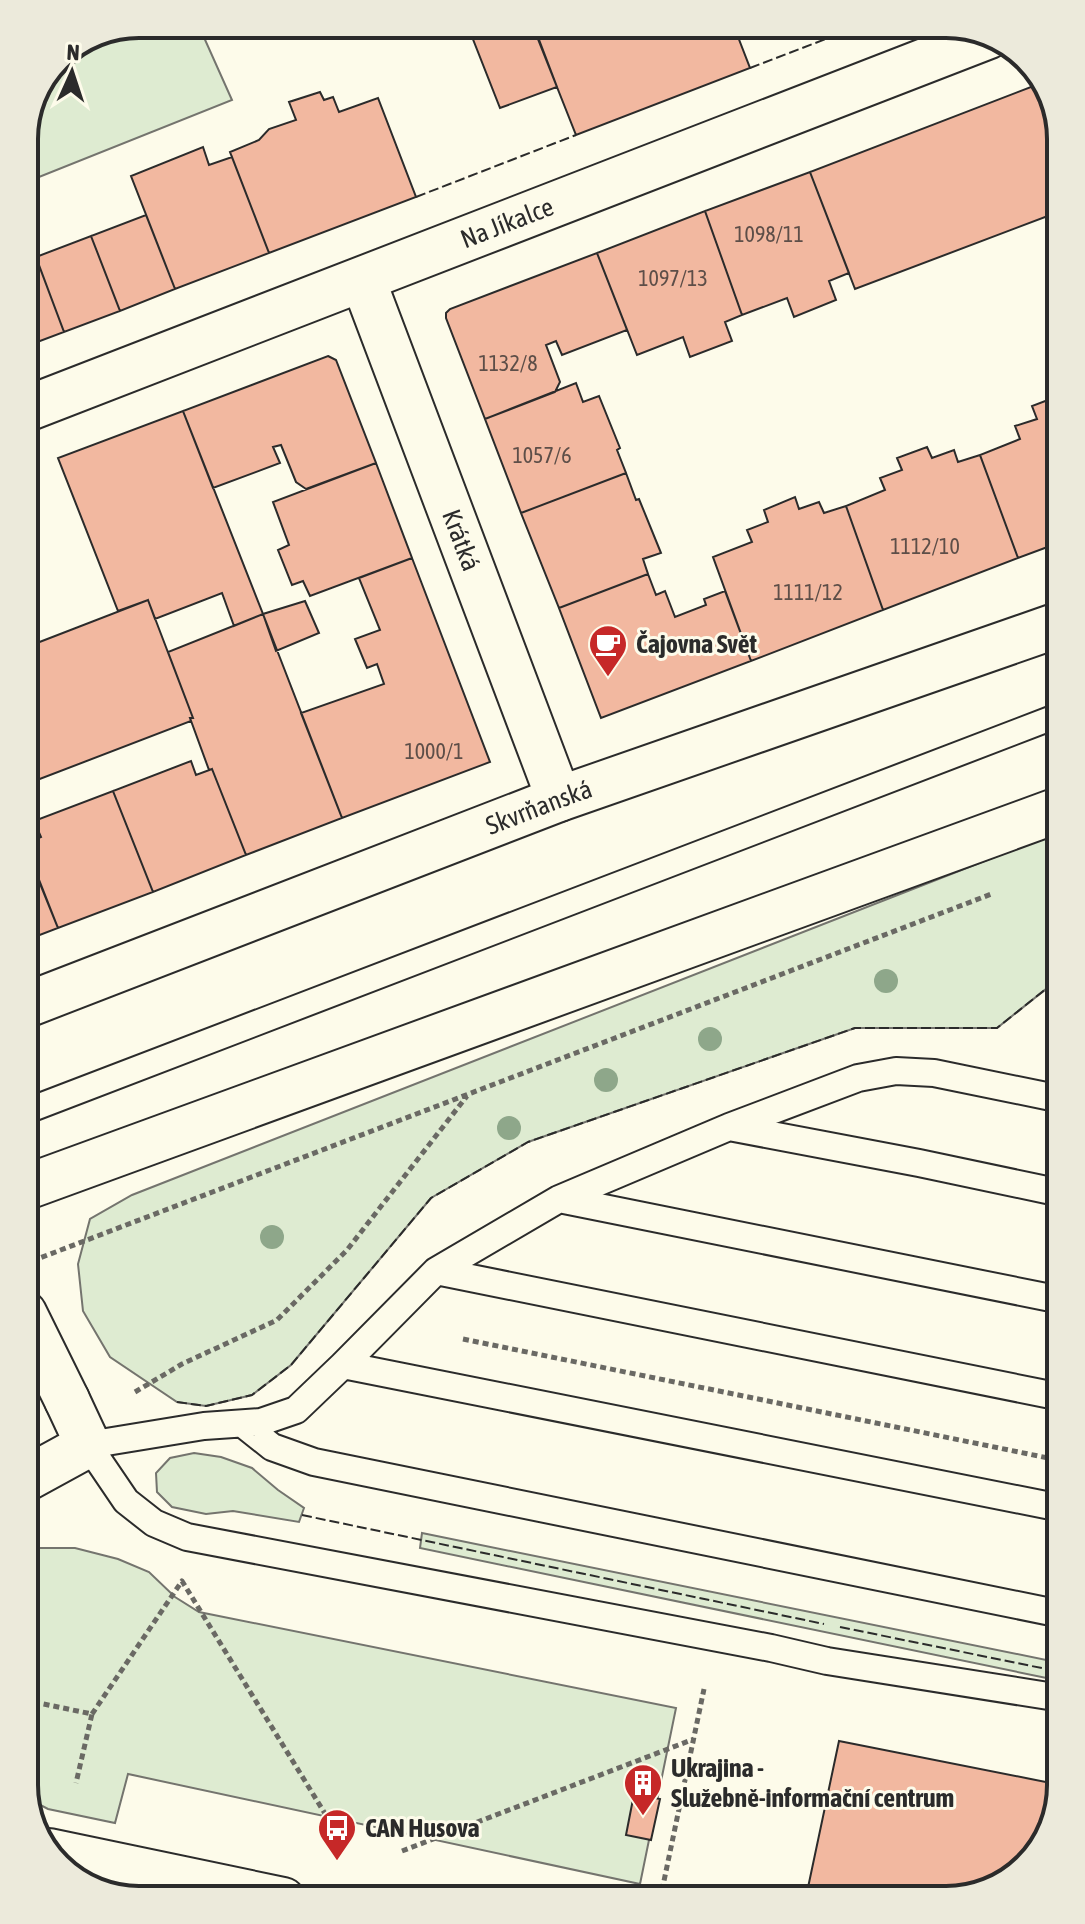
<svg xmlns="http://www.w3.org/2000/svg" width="1085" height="1924" viewBox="0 0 1085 1924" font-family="'Asap Condensed',sans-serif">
<rect width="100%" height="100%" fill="#fdfbea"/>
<path fill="#deebd1" stroke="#74746e" stroke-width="2" d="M139,24H198L232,100L24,183V132L58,57Z
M1061,831V977L997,1028H855L528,1142L431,1198L291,1365L252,1395L206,1406L177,1402L110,1357L83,1311L78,1264L90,1219L132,1195Z
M194,1453L221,1457L252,1468L278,1490L304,1508L299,1522L233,1511L206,1514L172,1507L157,1492L156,1473L170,1458Z
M422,1533L1061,1663V1681L420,1548Z
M39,1548H75L118,1559L149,1572L175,1597L199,1612L676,1708L640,1884L128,1774L115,1823L48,1809L27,1798L24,1785V1555Z"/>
<path fill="#f2b8a0" stroke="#2b2b2b" stroke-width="2" d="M467,24H533L557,87L500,108Z
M562,24H733L750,68L576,135L536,34Z
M1044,82L1049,88L1061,139V211L855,289L810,172Z
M320,92L324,100L333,97L339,112L378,98L416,197L269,253L230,152L259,140L269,129L296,120L289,102Z
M203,147L209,165L232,157L269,253L175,289L131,176Z
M810,172L849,273L829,281L836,300L794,317L787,298L742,315L705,211Z
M705,211L742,315L725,322L732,341L690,357L683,337L637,355L597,253Z
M146,215L175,289L120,311L91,236Z
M91,236L120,311L64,332L36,257Z
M34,252L64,332L24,347V256Z
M597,253L627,330L562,355L556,341L546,345L560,382L555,392L485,419L446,318V313L450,309Z
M328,356L336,360L376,463L306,489L296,482L281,445L273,447L280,463L213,488L183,411Z
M576,383L583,402L599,396L620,448L617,450L626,473L521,513L485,419Z
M1061,395V542L1018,558L980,455L1020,439L1015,426L1037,419L1032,406Z
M183,411L263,614L234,626L222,593L155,619L148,600L118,611L58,458Z
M927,447L932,458L954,450L958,462L980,455L1018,558L883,610L846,506L885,490L880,478L902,470L897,458Z
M376,463L412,558L310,596L303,581L292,585L278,550L289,545L273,502Z
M626,473L636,500L639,499L661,553L643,559L648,574L559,608L521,513Z
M795,497L799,509L819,502L824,513L846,506L883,610L751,661L713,557L752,542L747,530L768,522L764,510Z
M412,558L490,762L342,818L301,713L384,684L377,664L367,668L355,639L380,630L359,578Z
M648,574L656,595L665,591L675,617L706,605L704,599L725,591L751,661L601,718L559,608Z
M148,600L193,718H190L191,721L24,785V648Z
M305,601L319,633L276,651L263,614Z
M263,614L342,818L246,855L212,769L209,770L190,718H193L168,652Z
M191,761L196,775L212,769L246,855L153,892L113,791Z
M113,791L153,892L58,928L25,844L41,837L34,821Z
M24,844L58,928L24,941Z
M839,1741L1061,1785L1042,1849L997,1888L946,1900H822L806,1897Z
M634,1794L660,1799L651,1840L626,1835Z"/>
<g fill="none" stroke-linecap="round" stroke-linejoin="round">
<defs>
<path id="lane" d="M729,1127L919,1163L1061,1193
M559,1199L1061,1300
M436,1271L1061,1397
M343,1365L1061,1508
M243,1424L272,1447L314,1462L1061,1614
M1061,1698L827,1661L771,1648L187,1537L154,1523L126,1501L88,1445L204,1426L261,1422L296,1410L343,1365L436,1271L559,1199L729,1127L858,1078L896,1071L934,1073L1061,1099"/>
<g id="street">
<path id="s1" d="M363,280L559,799"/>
<path id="s2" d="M24,410L989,36"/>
<path d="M24,1480L88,1445L67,1400"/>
</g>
<path id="secondary" d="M49,1851L283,1900"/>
<g id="primary">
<path id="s3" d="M24,1006L559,799L1061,624"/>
<path d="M24,1188L1061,809"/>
<path d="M24,1313L67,1400"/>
</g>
</defs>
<use href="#lane" stroke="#2b2b2b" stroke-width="30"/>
<use href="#street" stroke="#2b2b2b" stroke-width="48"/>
<use href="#secondary" stroke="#2b2b2b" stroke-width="48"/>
<use href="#primary" stroke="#2b2b2b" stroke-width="48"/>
<path stroke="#6a6964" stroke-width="5" stroke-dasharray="6 4" stroke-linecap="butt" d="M32,1261L994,893
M463,1339L1058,1460
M135,1392L182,1364L277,1320L347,1250L467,1096
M24,1700L92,1714L76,1783
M92,1714L182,1581L340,1838
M402,1851L694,1739
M660,1900L704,1689"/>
<use href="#lane" stroke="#fdfbea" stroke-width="26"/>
<use href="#street" stroke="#fdfbea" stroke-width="44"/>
<use href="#secondary" stroke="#fdfbea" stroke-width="44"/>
<use href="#primary" stroke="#fdfbea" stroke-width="44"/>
<path stroke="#2b2b2b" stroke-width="2" d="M24,1098L1061,701
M24,1126L1061,728"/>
<path stroke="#2b2b2b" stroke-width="2" stroke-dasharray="10 4" stroke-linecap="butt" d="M750,68L865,24
M416,197L576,135
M177,1402L206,1406L252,1395L291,1365L431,1198L528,1142L855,1028H997L1061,977
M302,1515L824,1624
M840,1627L1061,1672"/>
</g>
<g fill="#8ea78a">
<circle cx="886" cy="981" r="12"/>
<circle cx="710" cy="1039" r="12"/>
<circle cx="606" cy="1080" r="12"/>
<circle cx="509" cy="1128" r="12"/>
<circle cx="272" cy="1237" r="12"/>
</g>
<defs>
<symbol id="cafe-pin" viewBox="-11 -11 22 30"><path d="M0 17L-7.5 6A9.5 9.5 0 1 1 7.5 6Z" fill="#c62828" stroke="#fdfbea"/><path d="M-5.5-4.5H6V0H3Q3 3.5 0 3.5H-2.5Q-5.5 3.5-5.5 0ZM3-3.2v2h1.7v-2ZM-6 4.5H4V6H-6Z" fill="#fff"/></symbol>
<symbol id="building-pin" viewBox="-11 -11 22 30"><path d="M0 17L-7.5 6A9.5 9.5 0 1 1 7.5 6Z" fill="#c62828" stroke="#fdfbea"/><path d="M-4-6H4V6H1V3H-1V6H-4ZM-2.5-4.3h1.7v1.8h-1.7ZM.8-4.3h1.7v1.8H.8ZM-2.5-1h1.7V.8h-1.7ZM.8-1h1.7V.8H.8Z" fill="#fff"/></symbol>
<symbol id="bus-pin" viewBox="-11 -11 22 30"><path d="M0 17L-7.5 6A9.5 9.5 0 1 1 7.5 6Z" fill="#c62828" stroke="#fdfbea"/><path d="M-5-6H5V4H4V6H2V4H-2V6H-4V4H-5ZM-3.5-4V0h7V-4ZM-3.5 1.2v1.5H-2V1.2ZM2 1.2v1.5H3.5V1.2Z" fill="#fff"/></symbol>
</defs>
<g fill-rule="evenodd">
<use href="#cafe-pin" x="586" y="622" width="44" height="60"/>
<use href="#building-pin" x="621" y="1761" width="44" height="60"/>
<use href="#bus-pin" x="315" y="1806" width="44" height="60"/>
</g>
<g text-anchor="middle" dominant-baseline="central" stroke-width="6" stroke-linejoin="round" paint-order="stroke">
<g font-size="22" fill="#5d4e48">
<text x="769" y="234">1098/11</text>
<text x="673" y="278">1097/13</text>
<text x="508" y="363">1132/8</text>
<text x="542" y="455">1057/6</text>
<text x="925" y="546">1112/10</text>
<text x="808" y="592">1111/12</text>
<text x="434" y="751">1000/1</text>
</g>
<g font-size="26" fill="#2b2b2b" stroke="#fdfbea">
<text stroke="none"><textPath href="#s2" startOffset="518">Na Jíkalce</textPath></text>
<text stroke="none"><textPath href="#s1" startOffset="278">Krátká</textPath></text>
<text stroke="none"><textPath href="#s3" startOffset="552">Skvrňanská</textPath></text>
</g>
<g font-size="26" font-weight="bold" fill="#2b2b2b" stroke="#fdfbea" text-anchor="start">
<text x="636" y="644">Čajovna Svět</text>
<text x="671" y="1768">Ukrajina -<tspan x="671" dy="30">Služebně-informační centrum</tspan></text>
<text x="365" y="1828">CAN Husova</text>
</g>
</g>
<path d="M0 0H1085V1924H0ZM139 38H946A101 101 0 0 1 1047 139V1785A101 101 0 0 1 946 1886H139A101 101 0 0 1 38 1785V139A101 101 0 0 1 139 38Z" fill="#eceadb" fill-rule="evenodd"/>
<path fill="none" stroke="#2b2b2b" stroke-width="4" d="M139 38H946A101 101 0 0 1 1047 139V1785A101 101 0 0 1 946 1886H139A101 101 0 0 1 38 1785V139A101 101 0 0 1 139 38Z"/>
<g transform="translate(72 72) rotate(3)" stroke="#fdfbea" stroke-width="6" paint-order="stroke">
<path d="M0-6L14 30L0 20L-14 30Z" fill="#2b2b2b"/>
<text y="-12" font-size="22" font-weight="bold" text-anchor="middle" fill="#2b2b2b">N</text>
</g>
</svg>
